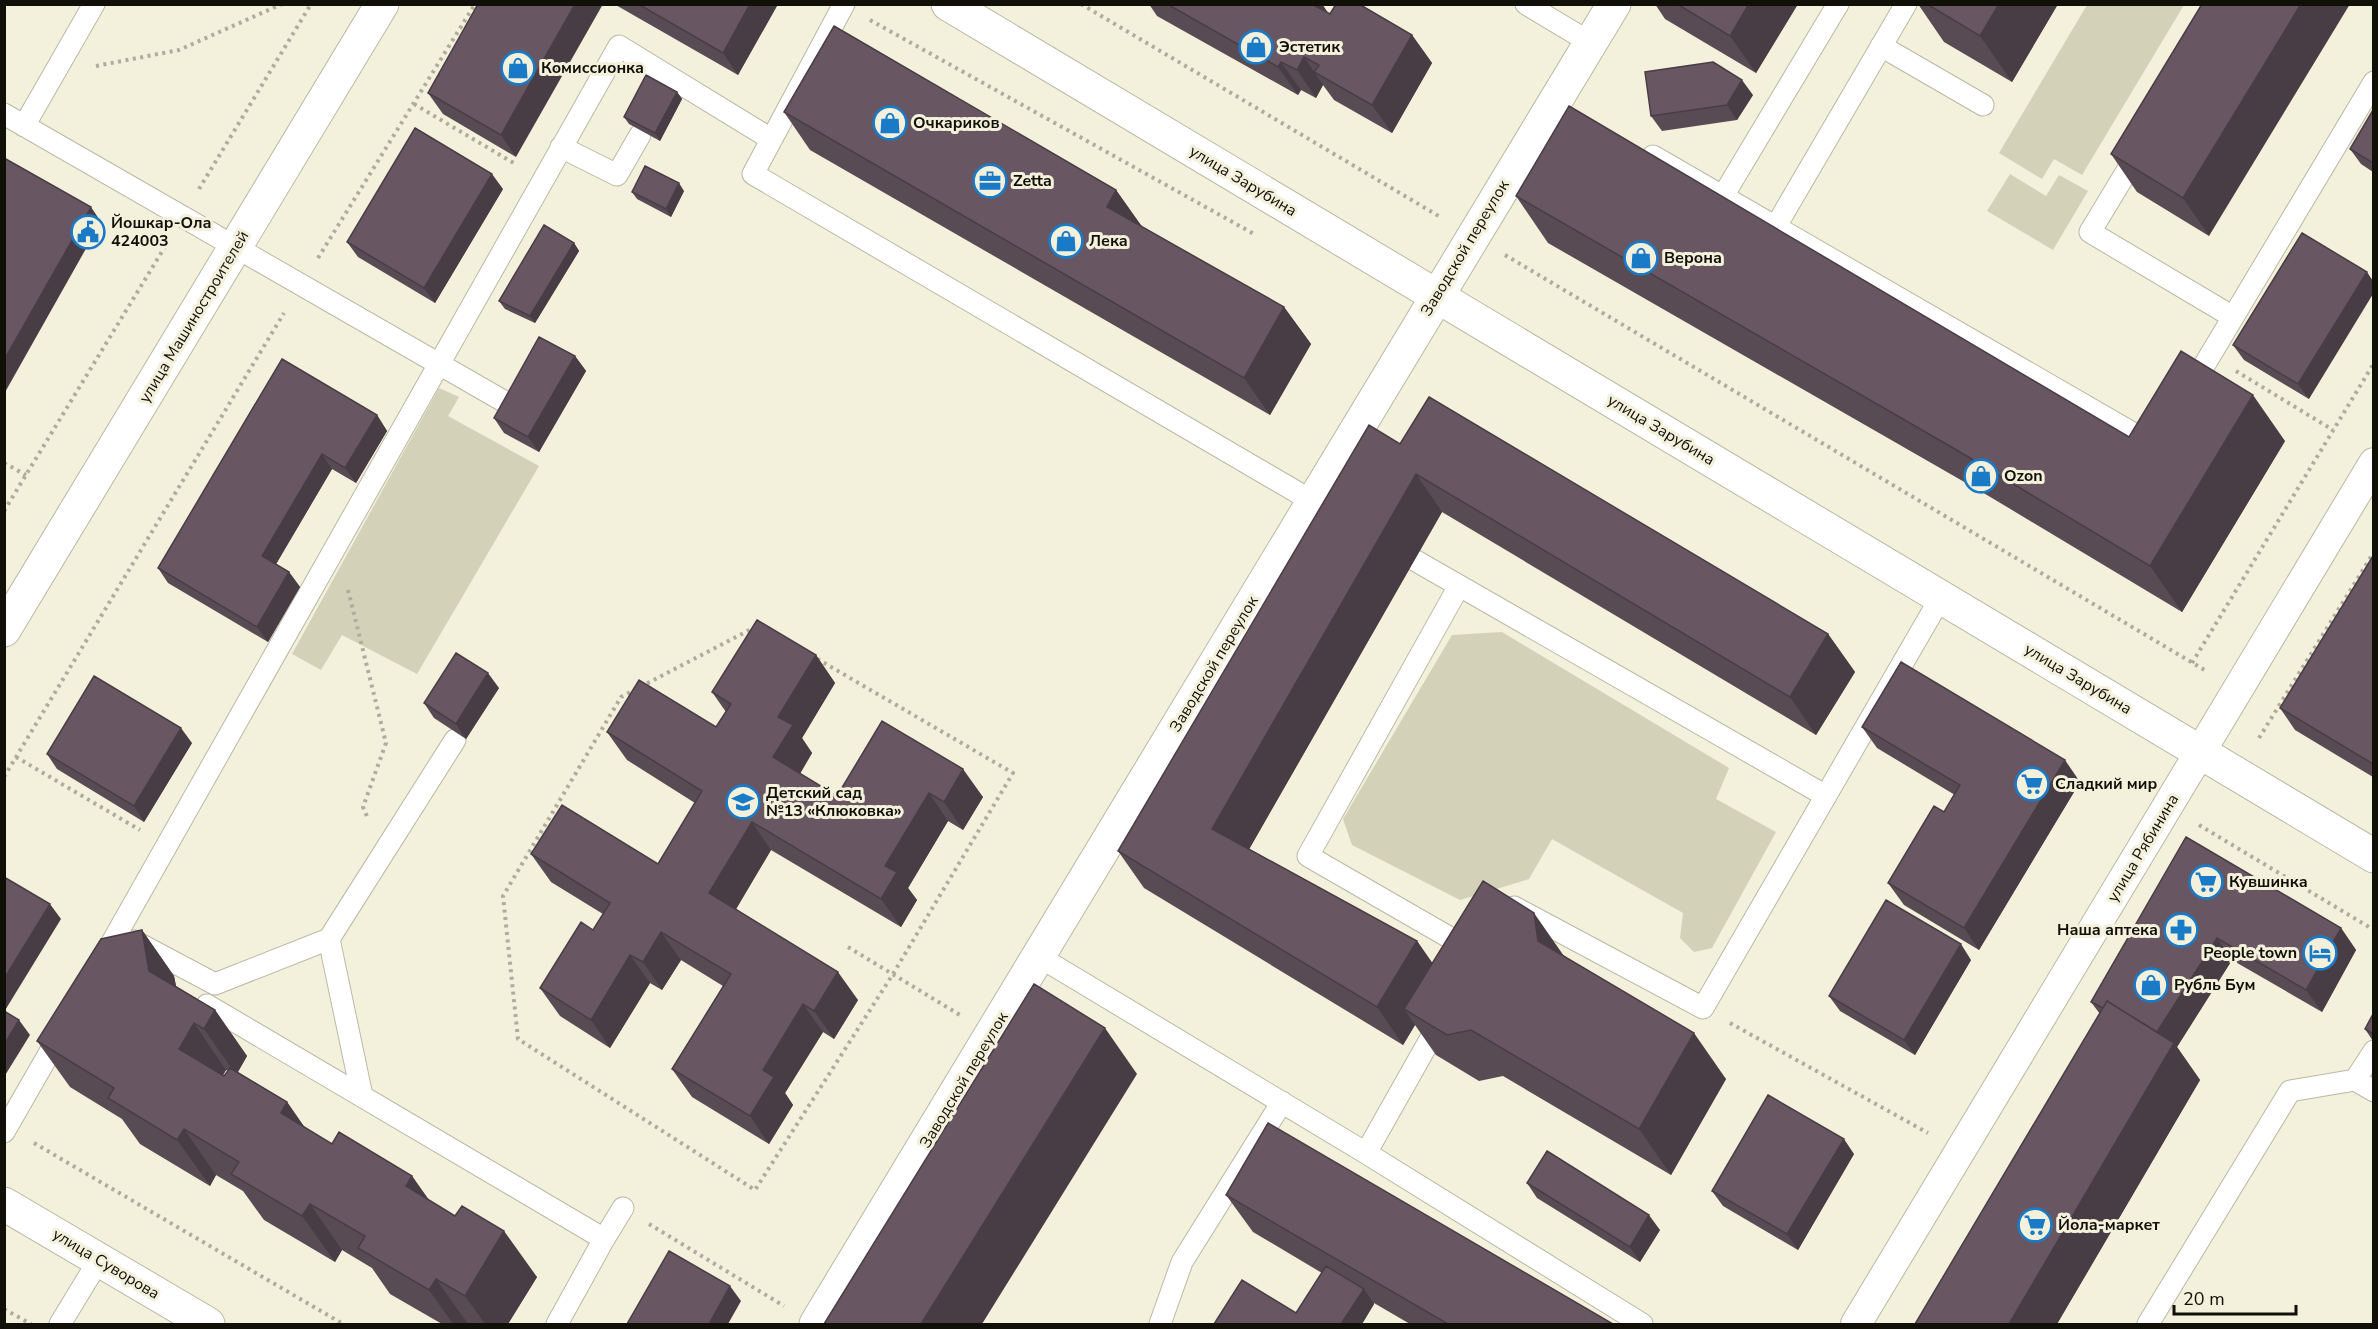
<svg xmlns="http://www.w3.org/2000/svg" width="2378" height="1329" viewBox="0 0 2378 1329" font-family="'Nunito Sans',sans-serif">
<rect width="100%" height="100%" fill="#f3f0db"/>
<path fill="#d4d1b9" d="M2087,5H2184L2082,175L2054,159L2042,179L1999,153Z
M2010,174L2046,196L2059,175L2088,191L2053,250L1987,211Z
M439,388L459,397L448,416L539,466L417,674L342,635L321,670L292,654Z
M1502,632L1729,768L1716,799L1776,832L1712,948L1694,952L1680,938L1683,913L1552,839L1529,879L1460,900L1352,845L1343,819L1452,635Z"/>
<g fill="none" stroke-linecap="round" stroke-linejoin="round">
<defs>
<path id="service" d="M844,4L753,174L1324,508
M1526,4L1591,43
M1881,46L1983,105
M4,114L505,402
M24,126L94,4
M561,147L617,175L640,135
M2139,151L2090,232L2233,317
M1653,156L2155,446
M1723,196L1838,4
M1776,226L1906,4
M2190,389L2374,82
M1390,546L1826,796
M1459,586L1308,856L1473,951
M1514,907L1703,1008L1941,597
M329,939L362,1096
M134,941L215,984L329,939L455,740
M1038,956L1366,1153L1441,1020
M102,960L619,46L771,139
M207,1005L604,1239L557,1324
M2355,1080L2374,1091
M4,1132L62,1031
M1366,1153L1642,1324
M604,1239L623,1208
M60,1324L99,1260
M1160,1324L1182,1262L1282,1102
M2148,1324L2290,1091L2355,1080L2374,1051"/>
<path id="pedestrian" d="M1856,1324L2374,463"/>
<path id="minor" d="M816,1324L1614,4"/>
<path id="tertiary" d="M948,4L2374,856"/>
<path id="secondary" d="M4,1204L208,1324"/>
<path id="primary" d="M4,630L382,4"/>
</defs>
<use href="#service" stroke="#bbb8a4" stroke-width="23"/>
<use href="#pedestrian" stroke="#bbb8a4" stroke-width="32"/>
<use href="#minor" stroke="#bbb8a4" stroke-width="35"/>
<use href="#tertiary" stroke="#bbb8a4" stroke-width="35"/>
<use href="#secondary" stroke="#bbb8a4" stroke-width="35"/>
<use href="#primary" stroke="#bbb8a4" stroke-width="35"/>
<path stroke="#aeac9b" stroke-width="4" stroke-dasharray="3 4.5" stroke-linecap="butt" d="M1081,4L1442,218
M870,20L1254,234
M96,66L179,50L282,4
M414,104L517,165
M199,189L311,4
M1505,255L2208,672
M318,258L475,4
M2236,371L2333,430
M4,463L26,475
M4,511L166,245
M348,590L386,743L363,807L368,819
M759,625L1013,773L893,974L755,1190L518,1039L503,896L621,697Z
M2192,663L2374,363
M2259,738L2374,552
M16,757L140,830
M4,777L284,313
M2199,825L2374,930
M848,947L960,1015
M1730,1023L1928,1133
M34,1143L343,1324
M649,1224L784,1306
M4,1309L31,1324"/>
<use href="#service" stroke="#fff" stroke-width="21"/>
<use href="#pedestrian" stroke="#fff" stroke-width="30"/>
<use href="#minor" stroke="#fff" stroke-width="33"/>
<use href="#tertiary" stroke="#fff" stroke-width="33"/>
<use href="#secondary" stroke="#fff" stroke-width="33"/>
<use href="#primary" stroke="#fff" stroke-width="33"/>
</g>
<path fill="#594b54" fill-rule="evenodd" d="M478,4L516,157L443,114L428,93Z
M614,4H778L738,75Z
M1149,4H1322L1328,13L1330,14L1412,35L1432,63L1392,133L1334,100L1323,85L1316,98L1301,90L1298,95L1157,16Z
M1655,4H1798L1756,73L1665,19Z
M1918,4H2058L2012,82L1944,42Z
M2202,4L2209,236L2137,192L2111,154Z
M677,92L682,99L660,141L629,124L624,117Z
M1753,95L1737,120L1662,131L1651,116Z
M2373,110V172L2361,164L2350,149Z
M784,112L1116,190L1142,227L1284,307L1311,344L1270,415L810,150Z
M503,189L435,303L358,257L347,242Z
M684,191L671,217L637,199L632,192Z
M1516,196L2129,437L2285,441L2182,612L1987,495L1548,243Z
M2302,233L2309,399L2244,360L2233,345Z
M574,243L579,251L535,323L505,309L499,301Z
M575,356L586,371L539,452L504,433L494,418Z
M377,415L387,431L356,483L332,469L276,564L289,572L300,587L268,642L168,583L158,568Z
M1400,444L1828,634L1855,672L1816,735L1442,512L1249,849L1417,941L1432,963L1563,955L1726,1079L1671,1175L1503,1076L1479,1081L1436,1055L1415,1025L1403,1045L1144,888L1118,851Z
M2373,556V777L2295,730L2280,708Z
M816,655L835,683L802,738L812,753L800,774L837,796L882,721L983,797L963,830L948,821L908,888L917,900L901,927L771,850L736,909L858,1000L834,1039L823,1032L785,1093L793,1105L769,1144L692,1097L672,1069L723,986L681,960L662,990L650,983L610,1048L560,1016L540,988L593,930L603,914L551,882L531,854L658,864L695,803L627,760L607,732L716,727L726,712L712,692Z
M499,688L466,739L434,718L424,703Z
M1862,727L2080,782L1979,950L1904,905L1888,883L1944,812L1955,795L1877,748Z
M192,743L144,822L57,769L47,754Z
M2186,837L2341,928L2356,950L2322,1012L2232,960L2177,1047L2200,1080L2057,1324H1915L2100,1014L2091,1002Z
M142,930L174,976L176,986L215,1010L247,1056L238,1072L287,1102L305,1128L332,1144L412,1176L429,1200L537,1277L508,1324H442L390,1294L372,1268L342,1250L335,1262L264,1220L243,1191L216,1175L210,1186L140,1144L122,1119L70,1087L37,1041ZM226,1070L228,1071L224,1076L223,1075Z
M1971,960L1915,1055L1840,1011L1829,996Z
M2373,1014V1041L2365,1029Z
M1854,1154L1798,1250L1723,1206L1712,1191Z
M1527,1183L1660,1230L1640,1262L1537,1198Z
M1226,1195L1613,1324H1410L1374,1303V1304L1362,1324H1214L1296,1313L1322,1273L1253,1232Z"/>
<path fill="#493d45" d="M575,4H603L516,157L501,135Z
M750,4H778L738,75L723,53Z
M1311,4H1322L1334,22Z
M1749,4H1798L1756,73L1730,36Z
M1999,4H2058L2012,82L1980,36Z
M2301,4H2350L2209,236L2183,198Z
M1412,35L1432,63L1392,133L1372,105Z
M1304,57L1323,85L1316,98L1297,70Z
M1281,62L1301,90L1298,95L1278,67Z
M1742,80L1753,95L1737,120L1727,105Z
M677,92L682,99L660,141L655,133Z
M492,174L503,189L435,303L424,288Z
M679,183L684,191L671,217L666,209Z
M1116,190L1143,228L1107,207Z
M91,207L101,222L4,394V360Z
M574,243L579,251L535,323L530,316Z
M2367,272L2373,281V294L2309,399L2298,384Z
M1284,307L1311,344L1270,415L1244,378Z
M575,356L586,371L539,452L528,437Z
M2253,395L2285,441L2182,612L2150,566Z
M377,415L387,431L356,483L345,468Z
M322,454L332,469L272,571L262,556Z
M1416,474L1442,512L1239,867L1212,829Z
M289,572L300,587L268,642L257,627Z
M1828,634L1855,672L1816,735L1790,697Z
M816,655L835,683L802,738L812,753L793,785L773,757L778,717Z
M488,673L499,688L466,739L456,724Z
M181,728L192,743L144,822L134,806Z
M2065,760L2080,782L1979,950L1964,928Z
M963,769L983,797L963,830L944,802Z
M929,793L948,821L908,888L917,900L901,927L881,899L885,866Z
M752,822L771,850L729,921L709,893Z
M50,904L61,919L4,1012V979Z
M1534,913L1566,959L1538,941Z
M2341,928L2356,950L2322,1012L2306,990Z
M142,930L174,976L182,1017L149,971Z
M661,932L681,960L662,990L643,962Z
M2217,938L2232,960L2177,1047L2200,1080L2057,1324H2009L2153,1038Z
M1417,941L1443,978L1404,1009L1415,1025L1403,1045L1377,1007Z
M1961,944L1971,960L1915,1055L1904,1040Z
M630,955L650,983L610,1048L591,1020Z
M838,972L858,1000L834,1039L814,1011Z
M803,1004L823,1032L785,1093L793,1105L769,1144L750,1116L763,1070Z
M215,1010L247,1056L236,1075L204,1029Z
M19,1020L30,1035L4,1077V1045Z
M194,1023L226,1070L211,1095L179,1049Z
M1105,1028L1137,1074L982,1324H921Z
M1694,1033L1726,1079L1671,1175L1639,1129Z
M287,1102L319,1148L281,1113Z
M184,1129L216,1175L210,1186L177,1140Z
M1844,1139L1854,1154L1798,1250L1787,1234Z
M412,1176L444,1222L406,1186Z
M310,1204L342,1250L335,1262L302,1216Z
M1649,1215L1660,1230L1640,1262L1630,1247Z
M504,1231L537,1277L508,1324H485L465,1296Z
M436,1279L468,1324H453L429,1290Z
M730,1286L741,1301L728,1324H709Z
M1364,1289L1374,1304L1362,1324H1341Z"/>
<path fill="#685762" stroke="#493d45" stroke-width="1.5" d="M478,4H575L501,135L428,93Z
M638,4H750L723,53Z
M1167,4H1312L1330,14L1336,4H1359L1412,35L1372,105L1314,72L1319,65L1304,57L1297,70L1281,62L1278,67Z
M1677,4H1749L1730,36Z
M1927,4H1999L1980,36Z
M2202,4H2301L2183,198L2111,154Z
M834,26L1116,190L1107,207L1284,307L1244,378L784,112Z
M1713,62L1742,80L1727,105L1651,116L1645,72Z
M646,75L677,92L655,133L624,117Z
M1569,106L2129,437L2181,351L2253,395L2150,566L1955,449L1516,196Z
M2373,110V163L2350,149Z
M415,128L492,174L424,288L347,242Z
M4,158L91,207L4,360Z
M645,166L679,183L666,209L632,192Z
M544,225L574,243L530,316L499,301Z
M2302,233L2367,272L2298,384L2233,345Z
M539,337L575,356L528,437L494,418Z
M282,359L377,415L345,468L322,454L262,556L289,572L257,627L158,568Z
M1429,397L1828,634L1790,697L1416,474L1212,829L1417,941L1377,1007L1118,851L1369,425L1400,444Z
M2373,556V764L2280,708Z
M757,620L816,655L778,717L793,725L773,757L837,796L882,721L963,769L944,802L929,793L885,866L897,872L881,899L752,822L709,893L838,972L814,1011L803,1004L763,1070L774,1077L750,1116L672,1069L731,974L661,932L643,962L630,955L591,1020L540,988L581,922L593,930L610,903L531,854L562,805L658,864L702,791L607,732L639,680L716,727L731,704L712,692Z
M456,653L488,673L456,724L424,703Z
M1901,662L2065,760L1964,928L1888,883L1934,806L1944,812L1960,785L1862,727Z
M94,676L181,728L134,806L47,754Z
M2186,837L2341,928L2306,990L2217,938L2157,1032L2107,1001L2103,1008L2091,1002Z
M4,877L50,904L4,979Z
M1483,881L1534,913L1538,941L1694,1033L1639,1129L1471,1030L1447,1035L1404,1009Z
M1886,900L1961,944L1904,1040L1829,996Z
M142,930L149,971L215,1010L204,1029L194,1023L179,1049L224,1076L230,1068L287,1102L281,1113L332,1144L339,1132L412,1176L406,1186L455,1216L462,1206L504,1231L465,1296L436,1279L429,1290L358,1248L365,1236L310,1204L302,1216L231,1174L239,1162L184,1129L177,1140L108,1098L114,1088L37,1041L101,939Z
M1034,984L1105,1028L921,1324H824Z
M2107,1001L2174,1043L2009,1324H1915Z
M4,1011L19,1020L4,1045Z
M2373,1014V1034L2365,1029Z
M1768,1095L1844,1139L1787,1234L1712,1191Z
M1268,1123L1613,1324H1448L1226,1195Z
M1547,1151L1649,1215L1630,1247L1527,1183Z
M669,1251L730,1286L709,1324H627Z
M1326,1266L1364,1289L1341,1324H1214L1242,1280L1296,1313Z"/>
<defs>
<symbol id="shop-ring" viewBox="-11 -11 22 22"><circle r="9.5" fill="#f3f0db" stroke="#197bc7" stroke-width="1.5"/><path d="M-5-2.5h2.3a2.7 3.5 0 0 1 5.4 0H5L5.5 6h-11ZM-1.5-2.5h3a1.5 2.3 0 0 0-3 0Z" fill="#197bc7"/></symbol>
<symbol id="office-ring" viewBox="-11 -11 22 22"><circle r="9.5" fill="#f3f0db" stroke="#197bc7" stroke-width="1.5"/><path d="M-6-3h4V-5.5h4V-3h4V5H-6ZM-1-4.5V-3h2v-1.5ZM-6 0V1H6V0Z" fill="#197bc7"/></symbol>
<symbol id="civic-ring" viewBox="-11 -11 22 22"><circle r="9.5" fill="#f3f0db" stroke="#197bc7" stroke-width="1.5"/><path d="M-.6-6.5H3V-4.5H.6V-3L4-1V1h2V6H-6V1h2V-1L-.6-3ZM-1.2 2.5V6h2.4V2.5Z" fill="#197bc7"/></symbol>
<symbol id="supermarket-ring" viewBox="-11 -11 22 22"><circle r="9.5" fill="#f3f0db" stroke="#197bc7" stroke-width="1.5"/><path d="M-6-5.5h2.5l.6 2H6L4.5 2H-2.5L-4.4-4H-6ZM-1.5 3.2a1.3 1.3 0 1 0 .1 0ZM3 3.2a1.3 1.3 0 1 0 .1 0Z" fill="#197bc7"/></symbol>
<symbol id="school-ring" viewBox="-11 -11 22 22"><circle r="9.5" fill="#f3f0db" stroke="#197bc7" stroke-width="1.5"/><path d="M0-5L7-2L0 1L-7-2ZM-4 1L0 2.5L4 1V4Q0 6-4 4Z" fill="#197bc7"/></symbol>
<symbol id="pharmacy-ring" viewBox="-11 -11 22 22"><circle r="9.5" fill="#f3f0db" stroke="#197bc7" stroke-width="1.5"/><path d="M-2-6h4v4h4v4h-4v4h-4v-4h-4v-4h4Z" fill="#197bc7"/></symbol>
<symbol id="hotel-ring" viewBox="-11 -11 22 22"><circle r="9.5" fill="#f3f0db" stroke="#197bc7" stroke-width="1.5"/><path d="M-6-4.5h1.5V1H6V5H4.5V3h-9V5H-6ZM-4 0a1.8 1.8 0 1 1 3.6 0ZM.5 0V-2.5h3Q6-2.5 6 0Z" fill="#197bc7"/></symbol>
</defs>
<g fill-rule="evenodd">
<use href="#shop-ring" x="1237" y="28" width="38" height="38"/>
<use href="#shop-ring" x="499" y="49" width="38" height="38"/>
<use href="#shop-ring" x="871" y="104" width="38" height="38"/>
<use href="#office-ring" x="971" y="162" width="38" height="38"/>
<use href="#civic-ring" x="69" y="213" width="38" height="38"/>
<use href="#shop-ring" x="1047" y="222" width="38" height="38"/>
<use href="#shop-ring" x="1622" y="239" width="38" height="38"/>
<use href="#shop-ring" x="1962" y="457" width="38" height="38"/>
<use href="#supermarket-ring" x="2013" y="765" width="38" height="38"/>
<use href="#school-ring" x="724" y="783" width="38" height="38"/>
<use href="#supermarket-ring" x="2187" y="863" width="38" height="38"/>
<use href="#pharmacy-ring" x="2162" y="911" width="38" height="38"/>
<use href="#hotel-ring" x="2301" y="934" width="38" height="38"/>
<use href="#shop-ring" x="2132" y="966" width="38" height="38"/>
<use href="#supermarket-ring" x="2016" y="1206" width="38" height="38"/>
</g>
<g text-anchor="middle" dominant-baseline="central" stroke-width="6" stroke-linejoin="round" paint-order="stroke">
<g font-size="16" font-weight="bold" fill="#100f08" stroke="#f3f0db" text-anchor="start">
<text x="1279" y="47">Эстетик</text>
<text x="541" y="68">Комиссионка</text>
<text x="913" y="123">Очкариков</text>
<text x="1013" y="181">Zetta</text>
<text x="111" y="223">Йошкар-Ола<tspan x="111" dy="18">424003</tspan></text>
<text x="1089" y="241">Лека</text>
<text x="1664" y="258">Верона</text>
<text x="2004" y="476">Ozon</text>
<text x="2055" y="784">Сладкий мир</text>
<text x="766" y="793">Детский сад<tspan x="766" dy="18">№13 «Клюковка»</tspan></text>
<text x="2229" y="882">Кувшинка</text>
<text x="2158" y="930" text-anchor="end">Наша аптека</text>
<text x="2297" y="953" text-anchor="end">People town</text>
<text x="2174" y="985">Рубль Бум</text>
<text x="2058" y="1225">Йола-маркет</text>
</g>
<g font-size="16" fill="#100f08" stroke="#f3f0db">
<text transform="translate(1243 181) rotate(31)">улица Зарубина</text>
<text transform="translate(1465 248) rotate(-59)">Заводской переулок</text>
<text transform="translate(194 317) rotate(-59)">улица Машиностроителей</text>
<text transform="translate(1661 430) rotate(31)">улица Зарубина</text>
<text transform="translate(1214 664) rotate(-59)">Заводской переулок</text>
<text transform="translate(2078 679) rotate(31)">улица Зарубина</text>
<text transform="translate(2143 848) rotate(-59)">улица Рябинина</text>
<text transform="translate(964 1080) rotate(-59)">Заводской переулок</text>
<text transform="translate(106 1264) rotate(31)">улица Суворова</text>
</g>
</g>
<rect width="2378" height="1329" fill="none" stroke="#100f08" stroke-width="12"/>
<path d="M2174 1305v9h122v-9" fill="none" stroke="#100f08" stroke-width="3"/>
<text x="2183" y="1305" font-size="18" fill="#100f08" stroke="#f3f0db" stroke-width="4.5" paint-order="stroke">20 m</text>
</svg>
